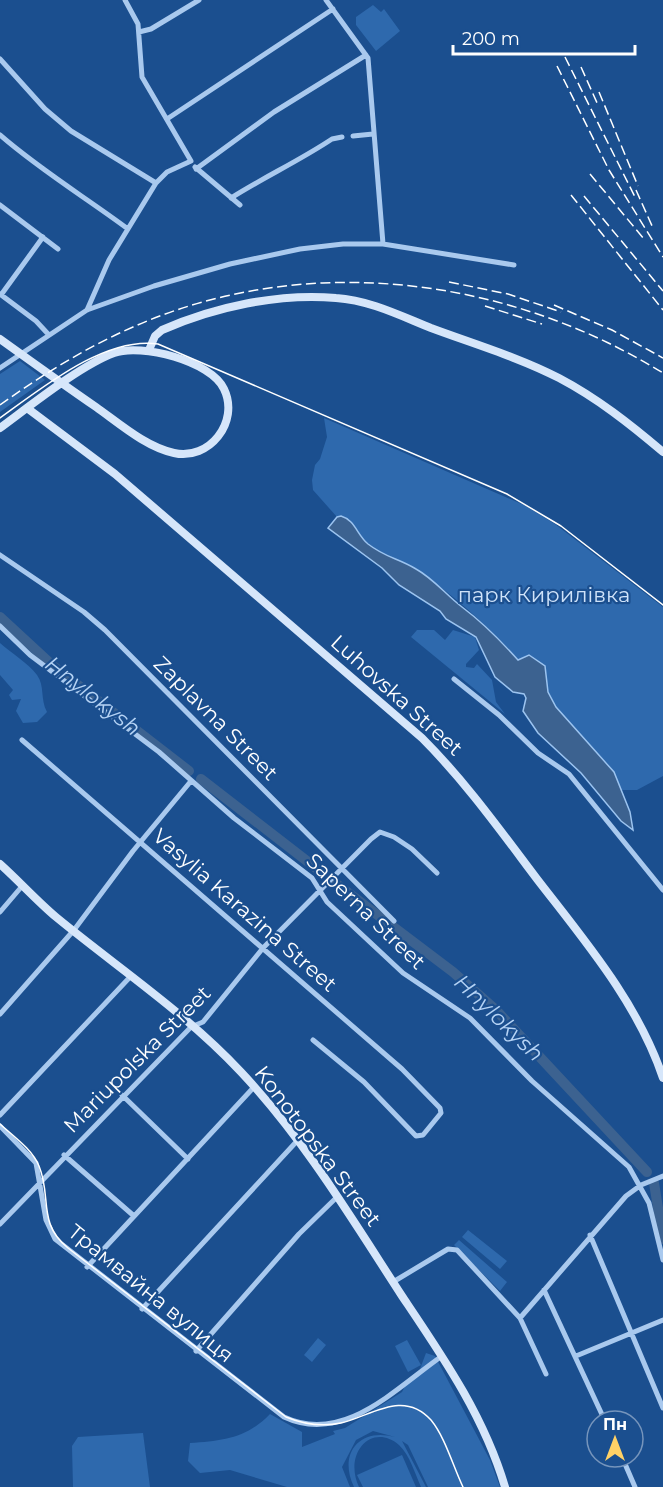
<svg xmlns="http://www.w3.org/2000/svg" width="663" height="1487" viewBox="0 0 663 1487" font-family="Montserrat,sans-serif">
<rect width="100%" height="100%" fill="#1b4f8f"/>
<path fill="#2e69ad" d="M373,5L381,12L384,9L400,31L376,51L356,25V17Z
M20,361L45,380L0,412V374Z
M324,418L524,505L555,524L663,607V776L637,790H619L614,772L608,764L581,737L556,707L548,692L544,666L529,656L519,660C489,627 456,597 420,572C409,563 399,562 387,558C369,552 359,533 349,519L337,517L313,490L312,480L315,465L320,459L327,437Z
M417,630H434L445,640L453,630L475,637L479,650L466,664V667L474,668L477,664L492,680L496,702L505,714L411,637Z
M0,643C11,653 28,663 37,675C45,686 40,699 47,712L37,722L23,723L16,711L21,699L12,700L9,695L13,690L0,675Z
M468,1230L507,1261L500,1269L462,1237Z
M459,1240L507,1282L500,1291L454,1245Z
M318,1338L326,1345L312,1362L304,1355Z
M407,1340L421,1365L408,1372L395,1346Z
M426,1353L435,1356L490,1460L500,1487H428L408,1445L402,1441L426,1487H421C415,1474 410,1455 399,1445C372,1422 343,1453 359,1487H354C338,1454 359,1427 395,1437L373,1431L356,1440L342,1467L350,1487H287L230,1470L200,1473L188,1461L190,1443C223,1441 247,1438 270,1414L302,1432V1447L335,1434L333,1431L345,1428L402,1392L406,1384L417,1377Z
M143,1433L150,1487H73L72,1446L78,1437Z
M402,1455L416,1487H363L357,1475Z"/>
<path fill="#3c6290" stroke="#9cc4f0" stroke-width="1.5" d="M341,516C355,520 357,535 368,544C386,558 398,558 416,569C434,579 446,595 462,607C482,622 501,641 518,660L529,655L545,666L548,692L556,707L614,772L630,812L633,830L621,821L581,773L538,733L523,711L526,698L524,694L513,692L495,677L476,637L446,619L440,611L399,585L382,568L328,528L337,517Z"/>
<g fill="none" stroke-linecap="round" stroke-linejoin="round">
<path stroke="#3c6290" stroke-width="10" d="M0,617L52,665L189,771
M201,779L325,875
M334,882L453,972L496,1010L647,1172
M654,1183L663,1239"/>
<path stroke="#a9c9ee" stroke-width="5" d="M326,0L368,58L383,244
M139,32L151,29L199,0
M0,59L45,109L71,131L156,183
M167,119L333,9
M0,135C40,170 85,197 128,229
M353,136L373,134
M195,167L240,205
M196,169L274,112L366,55
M231,198C264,177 299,161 332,139L342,137
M0,205L58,249
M0,294L36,321L49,335
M1,295L43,237
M87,310L109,260L156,183L167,172L191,161L142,77L138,24L125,0
M0,368L87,310L154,286L230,264L300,249L343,244H383L514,265
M0,555L84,612L105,630L394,921
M0,626L30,655L159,752L234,818L312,878L327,902L403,973L470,1018L532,1081L629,1167L649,1203L663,1260
M454,679L499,715L538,753L569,774L663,890
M22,740L402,1069L440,1108L441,1113L423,1135L416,1136L364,1082L313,1040
M0,912L23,885
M0,1014L74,930L133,851L191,781
M122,1095L188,1159
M0,1115L131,976
M0,1126L36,1163L46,1220L55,1239L284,1417C344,1445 396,1388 442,1356
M64,1155L134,1216
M0,1224L191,1027L203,1022L263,948L371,839L380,832L394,837L412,849L437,873
M590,1235L663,1408
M87,1267L254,1087
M393,1282L448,1249L457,1250L520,1318L546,1374
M544,1290L605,1421
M142,1309L297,1141
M520,1318L626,1196L641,1185L663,1176
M196,1351L299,1234L338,1196
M576,1356L663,1320
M622,1457L635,1487"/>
<path stroke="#d6e6fa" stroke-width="8" d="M0,339C32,362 64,385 96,407C120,424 146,447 174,453C209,461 240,422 224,389C211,361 141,343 114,353C81,365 30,406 0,428
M149,350L155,336L162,330C214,307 278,293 336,298C369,300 401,316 431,328C474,344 518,357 559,378C597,398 630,424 663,452
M27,408L115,474L422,738C465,781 500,830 537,879C584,940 638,1003 663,1078
M0,864C19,881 37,901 56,917C118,968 186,1013 241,1072C304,1139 352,1219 402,1296C443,1357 484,1416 505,1487"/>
<path stroke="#fff" stroke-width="1.5" d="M0,418C42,388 105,336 158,344L507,494L561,526L663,605
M0,1124C13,1136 32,1149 39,1166C52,1197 37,1223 68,1248L286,1417C303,1424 322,1427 341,1423C371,1416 403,1389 431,1420C445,1437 453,1466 463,1487"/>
<path stroke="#fff" stroke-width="1.5" stroke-dasharray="10 4.5" stroke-linecap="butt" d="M565,57L636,199
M557,66L609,170L663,257
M581,67L598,105
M599,92L638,186
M590,174L644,239
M636,190L653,228
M571,195L663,310
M584,196L663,291
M449,282L508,294L561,312
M554,305L612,330L663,358
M485,306L542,324
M0,405C42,375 85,348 133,327C304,251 506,276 663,373"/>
</g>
<g text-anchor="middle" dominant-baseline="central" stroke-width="4.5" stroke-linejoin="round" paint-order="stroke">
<g font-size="21" fill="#cfe3fa" stroke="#1b4f8f">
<text x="544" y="594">парк Кирилівка</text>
</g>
<g font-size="21" fill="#fff" stroke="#1b4f8f">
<text transform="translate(397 695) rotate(42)">Luhovska Street</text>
<text transform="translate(216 718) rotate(45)">Zaplavna Street</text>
<text transform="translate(245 910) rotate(41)">Vasylia Karazina Street</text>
<text transform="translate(366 911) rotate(44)">Saperna Street</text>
<text transform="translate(137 1059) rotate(-45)">Mariupolska Street</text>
<text transform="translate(318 1146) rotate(53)">Konotopska Street</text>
<text transform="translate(151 1293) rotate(39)">Трамвайна вулиця</text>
</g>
<g font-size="22" font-style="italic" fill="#b5d3f5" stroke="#1b4f8f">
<text transform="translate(93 696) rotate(38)">Hnylokysh</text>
<text transform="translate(499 1018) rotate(44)">Hnylokysh</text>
</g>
</g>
<g transform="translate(615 1439)"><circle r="28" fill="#1b4f8f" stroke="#7695bc" stroke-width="1.5"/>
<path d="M0-4.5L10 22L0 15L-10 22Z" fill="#ffd166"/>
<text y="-9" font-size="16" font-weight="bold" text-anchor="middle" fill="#ffffff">Пн</text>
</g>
<path d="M453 45v9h182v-9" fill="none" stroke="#ffffff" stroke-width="3"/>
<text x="462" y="45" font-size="18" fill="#ffffff" stroke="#1b4f8f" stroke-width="4.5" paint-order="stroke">200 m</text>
</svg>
